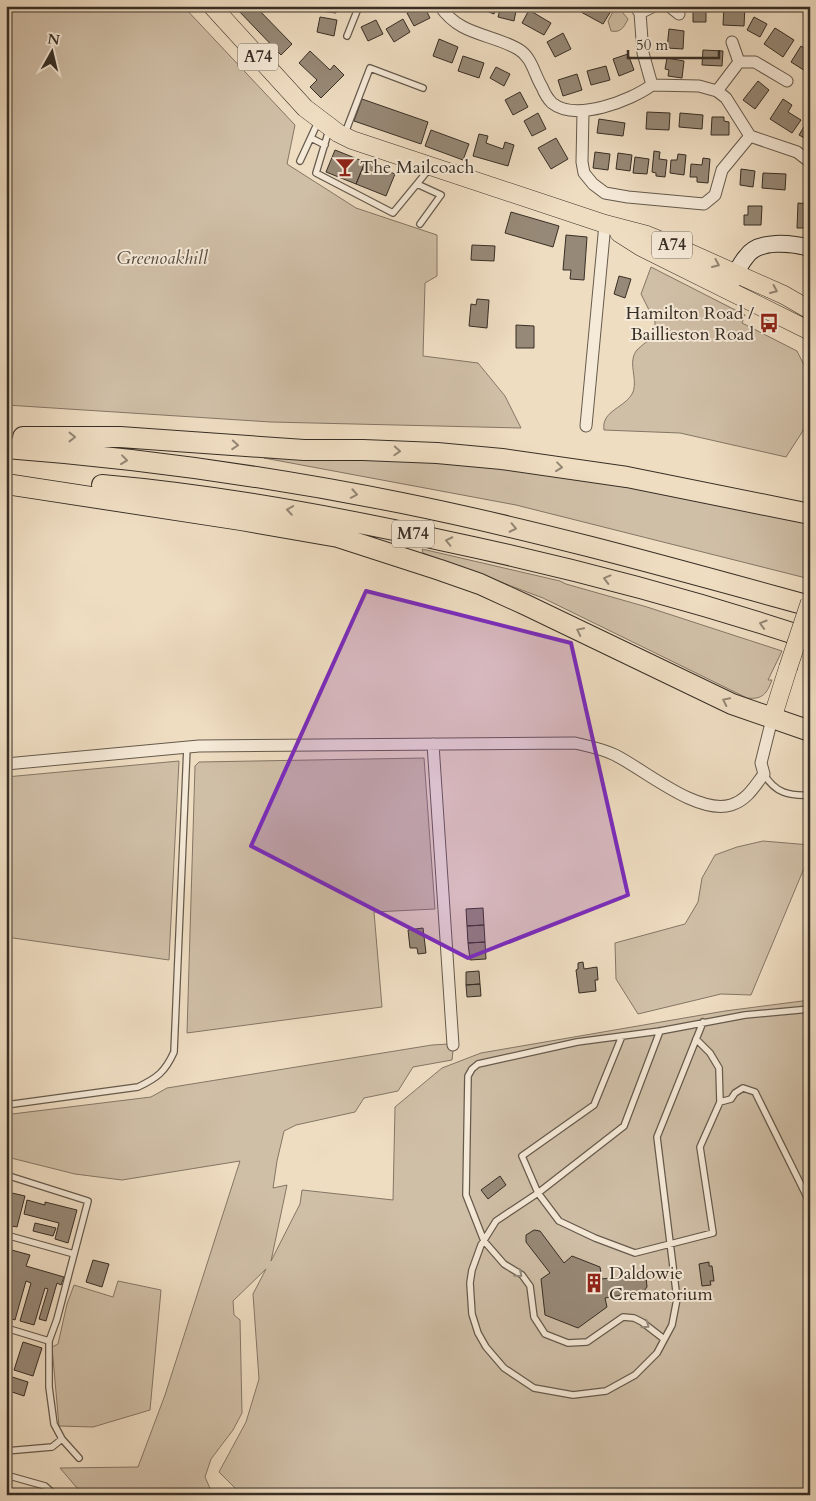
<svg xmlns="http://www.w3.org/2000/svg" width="816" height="1501" viewBox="0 0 816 1501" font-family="Cardo,serif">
<rect width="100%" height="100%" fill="#efddc2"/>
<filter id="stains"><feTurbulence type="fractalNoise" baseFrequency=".004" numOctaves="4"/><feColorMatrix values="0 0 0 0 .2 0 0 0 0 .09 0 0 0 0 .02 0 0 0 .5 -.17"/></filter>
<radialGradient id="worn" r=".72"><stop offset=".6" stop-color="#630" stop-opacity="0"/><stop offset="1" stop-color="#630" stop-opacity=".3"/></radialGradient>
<path fill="#d0bfa7" stroke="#847666" d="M6,6H183L295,125L287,164L356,208L437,235V276L425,283L423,356L478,363L505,396L521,428L271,422L6,405Z
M618,7L628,19C624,27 621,33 611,31L608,21L615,8Z
M651,267L745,315L742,323L797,351L810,377V420L786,457L680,433L604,430C601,410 626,408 633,392C638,378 627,362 637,350C642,345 649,340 655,335V322L641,294Z
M264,458L436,460L582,476L797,520L810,525V563L806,578L516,505Z
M422,549L560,581L566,584L647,607L782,651L768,680H772C767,693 763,700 747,698L543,598L423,553Z
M424,758L435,909L374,912L382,1007L187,1033L195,766L199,762Z
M179,761L169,960L6,937V777Z
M763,841L810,845V854L751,995L721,994L638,1014L616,979L615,943L685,924L698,902L702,878L715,855L737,847Z
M810,1000V1495H242L219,1472L246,1422L259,1379L253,1294L266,1269L233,1301L234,1315L240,1320L242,1413L233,1430L211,1459L205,1477L213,1495H83L60,1468L138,1467L165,1395L240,1161L122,1180L75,1174L11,1158L6,1155V1121L12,1114L151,1097L167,1088L432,1045L449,1044L453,1051L452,1060L413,1067L398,1091L364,1098L355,1112L296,1125L284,1131L277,1161L273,1188L287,1185L271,1261L300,1204L302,1190L393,1200L395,1107L442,1068L481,1053L725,1011Z
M118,1281L161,1290L150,1410L93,1427L59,1426L52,1347L58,1344L67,1304L74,1285L113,1297Z"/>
<path fill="#978977" stroke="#372e25" d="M238,6H255L292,44L281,55L236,8Z
M321,6H337L336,13L320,11Z
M420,6H424L430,18L414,26L407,13Z
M482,6H497L494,14L481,9Z
M501,6H517L514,21L498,17Z
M584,6H601L611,11L603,24L581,12Z
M693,6H706V22H693Z
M724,6H745L744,26L723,25Z
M529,10L551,23L544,35L522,23Z
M320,17L337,20L334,36L317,32Z
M754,17L767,24L760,37L747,30Z
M403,19L410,32L394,42L386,29Z
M376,20L383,34L368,41L361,27Z
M775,28L794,40L783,57L764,44Z
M669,29L684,31L683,49L667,48Z
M563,33L571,49L555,57L547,42Z
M439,39L458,47L452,63L433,56Z
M801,46L810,52V74L791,62Z
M703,50L723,51L722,66L702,65Z
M310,51L330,70L334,65L344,75L321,98L310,87L317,80L299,63Z
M628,54L634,70L619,76L613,59Z
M463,56L484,63L479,78L458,71Z
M667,58L684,61L682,78L668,76L669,70L665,69Z
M606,66L610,80L591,85L587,71Z
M496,67L510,74L504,86L490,78Z
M577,74L582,90L563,96L558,80Z
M758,81L769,90L755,109L743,100Z
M520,92L528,107L513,115L505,100Z
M362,99L428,122L421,144L354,121Z
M783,99L792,105L788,112L801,120L792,133L770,119Z
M647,112L670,113L669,130L646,129Z
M538,113L546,129L532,136L524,121Z
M680,113L703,115L702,129L679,127Z
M712,117H724V121L729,122V135H711Z
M599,119L625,123L623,136L597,133Z
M808,120L810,121V141L799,135Z
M431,130L469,144L463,160L425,146Z
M479,134L488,136L486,143L503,149L505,142L514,145L508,166L473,156Z
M556,138L568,159L551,169L538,148Z
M335,150L365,162L356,184L326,172Z
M654,151L660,152L659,159L667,160L665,177L656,176V173L652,172Z
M595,152L610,154L608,170L593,168Z
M618,153L632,155L630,171L616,169Z
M678,154L686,155L684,175L670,173L671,160H677Z
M635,157L649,159L647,174L633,173Z
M703,158L710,159L708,183L697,182V177H690L691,164L702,165Z
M365,162L395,174L386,196L356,184Z
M741,169L755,171L753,187L740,185Z
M763,173L786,174L785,190L762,188Z
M805,187H810V201L805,200Z
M798,203L810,204V228H797Z
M748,206H762L761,225H744V215H748Z
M511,212L559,226L553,247L505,233Z
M566,235L587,237L584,280L570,279L571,270H563Z
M472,245L495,246L494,261L471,260Z
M619,276L631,279L625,298L614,294Z
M477,299L489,300L487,328L469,326L471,304L476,305Z
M516,325L534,326V348H516Z
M483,908L484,925L467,926L466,909Z
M484,925L485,942L468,943L467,926Z
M423,928L426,953L418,954L417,948H410L408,930Z
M485,942L486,959L470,960L468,943Z
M583,962L584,969L597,967L598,980H595L596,991L579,993L576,970L578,969V963Z
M479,971L480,984L466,985V972Z
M480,984L481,996L467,997L466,985Z
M500,1176L506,1185L488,1199L481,1190Z
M12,1193L25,1196L17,1227L6,1225V1213Z
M27,1200L45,1205V1202L77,1210L68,1243L55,1239L59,1223L24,1214Z
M35,1223L56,1228L53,1236L33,1231Z
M534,1230L540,1231L564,1263L572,1256L600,1267L602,1279L641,1274L646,1276L647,1287L644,1291L605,1298L607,1307L578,1328L545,1315L541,1279L550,1273L526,1242V1235Z
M8,1249L30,1255L26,1266L64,1277L61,1285L57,1283L46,1321L39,1319L48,1289L45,1288L34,1325L20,1321L31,1283L26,1281L15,1320L6,1317V1290L10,1278L6,1277V1255Z
M93,1260L109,1264L102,1287L86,1282Z
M709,1262V1266H712L714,1281H710L711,1285L702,1286L699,1264Z
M23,1342L42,1348L33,1376L14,1370Z
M6,1375L28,1382L24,1396L6,1390Z"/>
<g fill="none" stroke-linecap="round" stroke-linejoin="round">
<defs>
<path id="lane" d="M347,36L357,11L362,6
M329,130L316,173L393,213L430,168
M345,133L370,68L423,88
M311,138L325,145
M300,161L318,122
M417,184L441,195L420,224
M764,774C775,793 789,796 810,795
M622,1036L594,1105L522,1156L538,1193L624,1126L660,1031
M696,1039L710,1053L719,1068L720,1102L700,1147L713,1233L635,1253L595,1238L559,1221L538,1193L496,1221L481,1245L472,1270L470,1283L472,1314L478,1333L486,1347L504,1368L534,1388L573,1395L606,1391L635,1375L657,1353L672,1325L677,1299L657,1137L703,1022
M720,1102L731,1099L735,1093L743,1088L755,1092L810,1203
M6,1105L138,1087C157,1078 165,1072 174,1052L187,747
M6,1175L88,1201L57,1319L49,1341V1387L54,1424L62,1439L79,1458
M6,1235L74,1254
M6,1328L49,1341
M664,1339L642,1322L634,1318L623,1317L587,1342L568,1343L545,1334L534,1317L530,1286L522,1275L504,1264L484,1241L466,1195L468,1076L472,1069L478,1064L577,1042L660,1031L745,1015L810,1009
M6,1451L52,1447L62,1439
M6,1475L45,1486L55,1495"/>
<path id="street" d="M440,6C460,36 490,33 518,49C532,57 534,74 542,87C544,92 548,99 552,103C576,122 630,101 652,85
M635,6L640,13L643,53L652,85L699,86L717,91L726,98L750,136L797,152L810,162
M669,6L679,14
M640,13L654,6
M732,42L739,62
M717,91L739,62H755L787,81
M583,112L582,162L584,173L593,184L605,193L628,197L704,204L715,195L722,170L750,136
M586,426L605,224
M433,744L453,1045
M6,764L199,746L575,743C588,746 603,749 615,755C645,770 697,815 731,805C747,800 754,787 764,774L761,763L772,719"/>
<path id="secondary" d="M730,285C735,276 739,265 746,257C758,239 792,243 810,248"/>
<path id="primary" d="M212,6L305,108L338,133L352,140L605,224L647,235L674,246L784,295L810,310
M619,233L641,247L810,331
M772,719L788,668"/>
<path id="highway" d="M23,437H120L304,450H363L437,453L502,459L627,477L810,514
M6,448C139,458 272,477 402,503C540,531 675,569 810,606
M6,484L241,520L338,537L440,570L480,584L526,605L732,704L810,731
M102,485C217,495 332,516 445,541C568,567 690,599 810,639"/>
</defs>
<use href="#lane" stroke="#655a4c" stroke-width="8"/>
<use href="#street" stroke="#655a4c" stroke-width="13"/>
<use href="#secondary" stroke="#372e25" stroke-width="18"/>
<use href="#primary" stroke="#372e25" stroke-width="19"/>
<use href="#highway" stroke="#372e25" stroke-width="22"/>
<use href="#lane" stroke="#f5e9d7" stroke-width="5.5"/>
<use href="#street" stroke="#f5e9d7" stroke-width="11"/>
<use href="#secondary" stroke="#f5e9d7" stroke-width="16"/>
<use href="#primary" stroke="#efddc2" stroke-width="18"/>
<use href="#highway" stroke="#efddc2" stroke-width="20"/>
<defs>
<path id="primary-bridge" d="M788,668L810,602"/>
</defs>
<use href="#primary-bridge" stroke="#372e25" stroke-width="19" stroke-linecap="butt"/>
<use href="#primary-bridge" stroke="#efddc2" stroke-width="18"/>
</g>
<defs><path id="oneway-chevron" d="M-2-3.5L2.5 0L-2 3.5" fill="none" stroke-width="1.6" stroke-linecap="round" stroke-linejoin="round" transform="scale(1.25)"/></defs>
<g stroke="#938674">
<use href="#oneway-chevron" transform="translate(716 264) rotate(24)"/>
<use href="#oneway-chevron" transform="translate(774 290) rotate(25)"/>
<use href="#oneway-chevron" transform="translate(72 437)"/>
<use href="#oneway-chevron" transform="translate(235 445) rotate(4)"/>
<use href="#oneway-chevron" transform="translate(397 451) rotate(3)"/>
<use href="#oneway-chevron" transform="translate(124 460) rotate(7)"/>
<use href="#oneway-chevron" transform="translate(559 467) rotate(7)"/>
<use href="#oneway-chevron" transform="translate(354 494) rotate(11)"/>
<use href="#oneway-chevron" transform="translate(290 510) rotate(-171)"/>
<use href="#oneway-chevron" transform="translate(513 528) rotate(12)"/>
<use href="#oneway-chevron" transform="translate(449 541) rotate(-168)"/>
<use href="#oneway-chevron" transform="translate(607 579) rotate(-165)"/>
<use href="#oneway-chevron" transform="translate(763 624) rotate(-163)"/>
<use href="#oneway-chevron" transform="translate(580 631) rotate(-154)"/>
<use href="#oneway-chevron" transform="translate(726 701) rotate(-154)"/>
</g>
<g stroke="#968c7e">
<use href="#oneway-chevron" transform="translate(519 1274) rotate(39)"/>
<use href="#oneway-chevron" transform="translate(646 1325) rotate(34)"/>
</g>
<path fill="#7b2cbf" fill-opacity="0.2" stroke="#7b2cbf" stroke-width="4" stroke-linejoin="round" d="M366,591L571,643L628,895L468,958L251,846Z"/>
<defs>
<symbol id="bar-bare" viewBox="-9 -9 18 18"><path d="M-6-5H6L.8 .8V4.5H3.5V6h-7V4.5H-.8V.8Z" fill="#8f2418" stroke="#f5e9d7" stroke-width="2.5" paint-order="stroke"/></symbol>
<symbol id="bus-bare" viewBox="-9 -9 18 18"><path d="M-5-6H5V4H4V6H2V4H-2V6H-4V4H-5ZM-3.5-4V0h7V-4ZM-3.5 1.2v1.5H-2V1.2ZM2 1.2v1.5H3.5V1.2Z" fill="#8f2418" stroke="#f5e9d7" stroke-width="2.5" paint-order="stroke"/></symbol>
<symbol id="building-bare" viewBox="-9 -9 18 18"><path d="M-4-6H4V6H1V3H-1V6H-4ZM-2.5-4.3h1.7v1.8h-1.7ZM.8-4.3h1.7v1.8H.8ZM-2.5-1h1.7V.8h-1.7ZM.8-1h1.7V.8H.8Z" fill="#8f2418" stroke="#f5e9d7" stroke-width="2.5" paint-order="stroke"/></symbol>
</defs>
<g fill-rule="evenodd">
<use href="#bar-bare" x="331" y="153" width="28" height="28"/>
<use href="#bus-bare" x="755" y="309" width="28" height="28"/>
<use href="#building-bare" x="580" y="1269" width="28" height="28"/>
</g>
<g text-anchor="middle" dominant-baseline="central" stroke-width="4" stroke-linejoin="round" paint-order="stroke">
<g fill="#f5e9d7" stroke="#70665a" stroke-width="1">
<rect x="238" y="43.5" width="40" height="27" rx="4"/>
<rect x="652" y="231.5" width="40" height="27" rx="4"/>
<rect x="392" y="520.5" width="42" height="27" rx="4"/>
</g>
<g font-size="16" font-weight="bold" fill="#372e25">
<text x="258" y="57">A74</text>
<text x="672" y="245">A74</text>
<text x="413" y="534">M74</text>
</g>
<g font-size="18" fill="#372e25" stroke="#f5e9d7" text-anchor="start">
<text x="360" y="167">The Mailcoach</text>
<text x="754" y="313" text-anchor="end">Hamilton Road /<tspan x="754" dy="21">Baillieston Road</tspan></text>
<text x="609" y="1273">Daldowie<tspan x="609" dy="21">Crematorium</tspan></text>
</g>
<g font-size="18" font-style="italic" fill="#564b3f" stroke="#f5e9d7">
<text x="162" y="258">Greenoakhill</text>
</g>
</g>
<rect width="816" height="1501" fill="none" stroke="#efddc2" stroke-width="25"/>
<rect x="8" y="8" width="801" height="1486" fill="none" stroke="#372e25" stroke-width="2.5"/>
<rect x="12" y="12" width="791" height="1476" fill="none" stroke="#372e25"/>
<g transform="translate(52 52) rotate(8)" stroke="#f5e9d7" stroke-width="4" paint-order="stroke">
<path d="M0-4L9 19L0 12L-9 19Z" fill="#372e25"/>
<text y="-8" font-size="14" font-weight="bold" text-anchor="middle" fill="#372e25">N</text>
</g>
<path d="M628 50v8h91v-8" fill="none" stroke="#372e25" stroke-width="2.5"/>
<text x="636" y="50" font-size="15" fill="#372e25" stroke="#f5e9d7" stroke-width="4" paint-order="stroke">50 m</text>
<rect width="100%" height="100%" filter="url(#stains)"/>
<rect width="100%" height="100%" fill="url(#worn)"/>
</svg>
